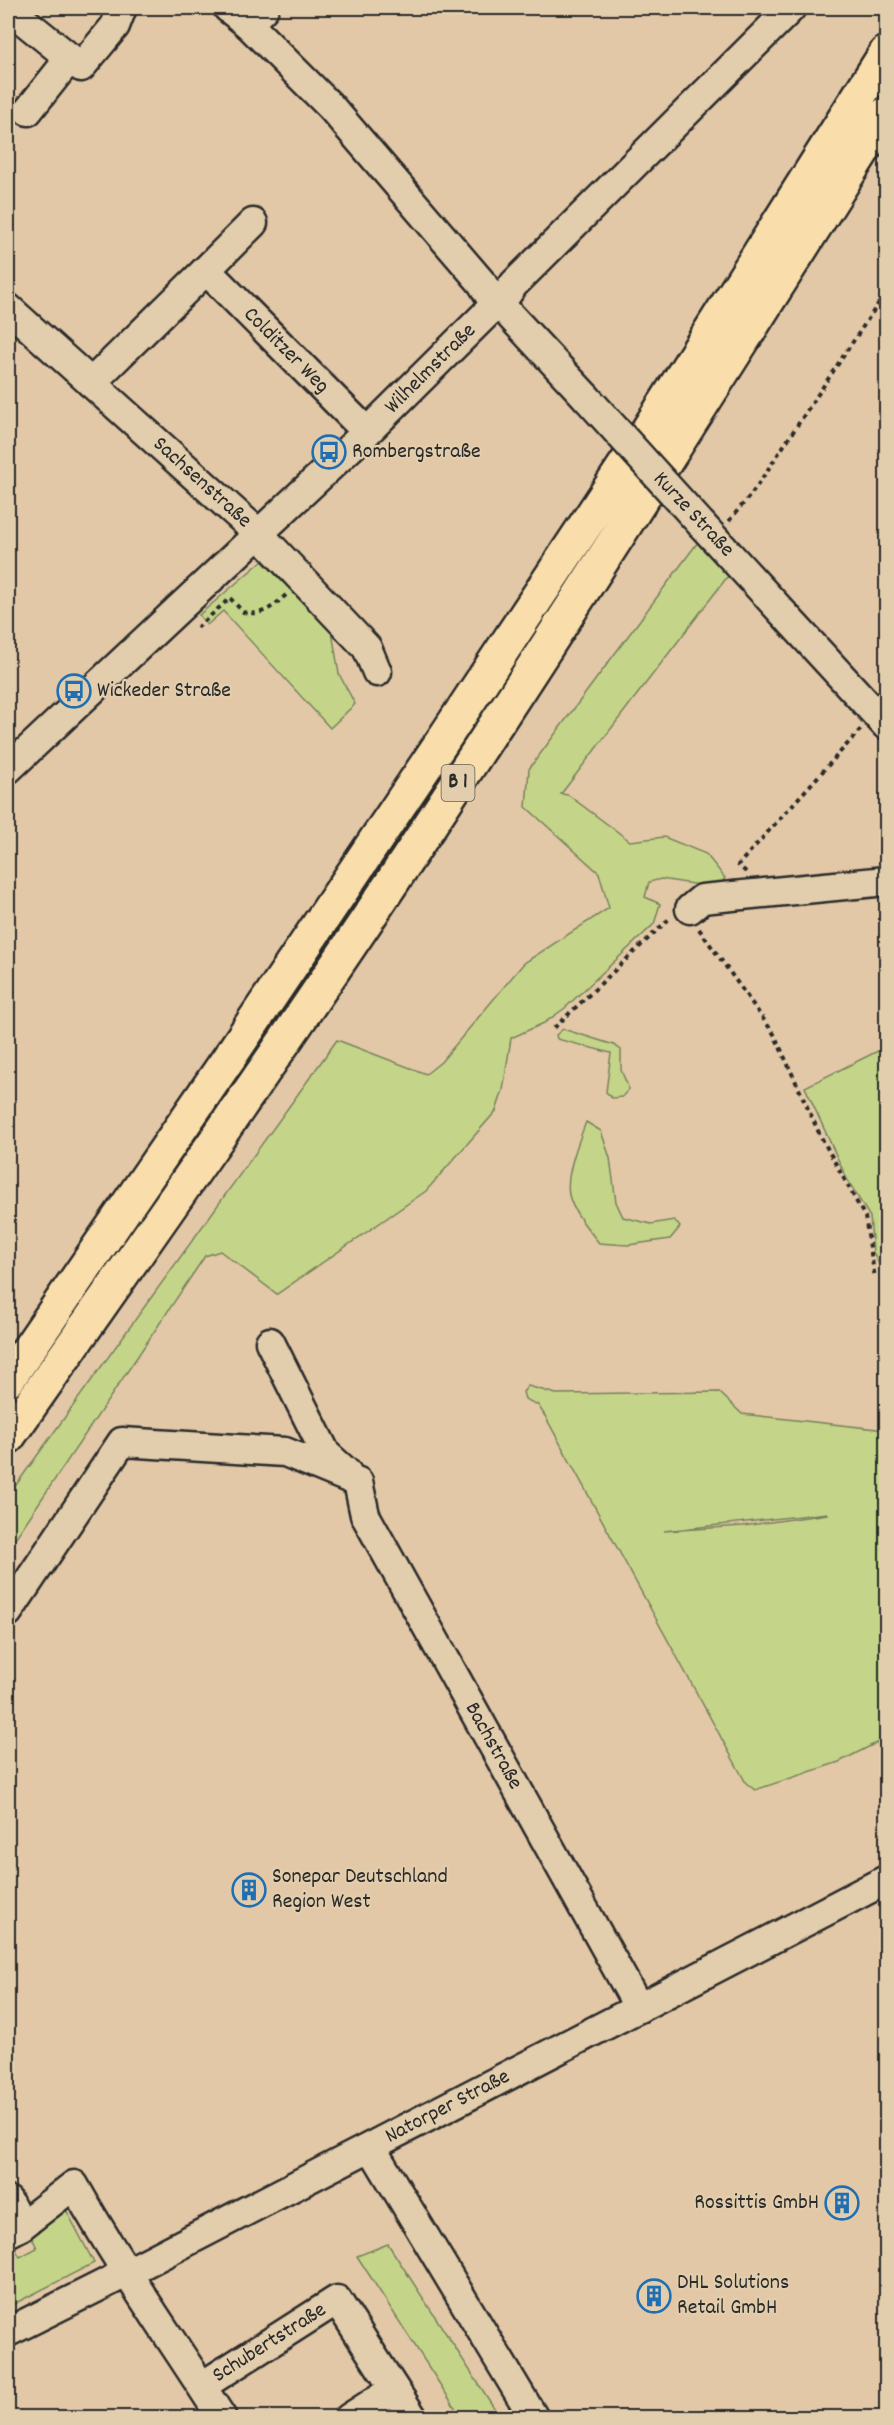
<svg xmlns="http://www.w3.org/2000/svg" width="894" height="2425" viewBox="0 0 894 2425" font-family="Dekko,sans-serif">
<rect width="100%" height="100%" fill="#e2c8a7"/>
<filter id="ink" filterUnits="userSpaceOnUse"><feTurbulence type="fractalNoise" baseFrequency=".0167" numOctaves="2"/><feDisplacementMap in="SourceGraphic" scale="12" xChannelSelector="R" yChannelSelector="G"/><feConvolveMatrix kernelMatrix="1 2 1 2 8 2 1 2 1" color-interpolation-filters="sRGB"/></filter>
<g filter="url(#ink)">
<path fill="#c4d58a" stroke="#78805a" stroke-width="1.5" fill-rule="evenodd" d="M698,542L728,576L561,794L568,795L630,841L664,837L706,854L725,878L718,888L661,879L649,882L645,897L660,904L654,924L565,1008L544,1023L511,1038L503,1090L496,1111L426,1191L277,1294L220,1251L205,1256L8,1549V1496L337,1040L426,1074L441,1062L524,963L609,908L599,873L526,807L529,769Z
M262,561L332,632L339,674L355,704L330,728L223,611L207,625L199,615Z
M563,1029L614,1045L621,1050V1070L629,1089L622,1097L612,1098L606,1092L611,1053L557,1039L556,1035Z
M886,1047V1269L880,1266L873,1252L870,1217L847,1179L805,1087Z
M586,1122L601,1131L610,1158L616,1202L623,1217L651,1224L674,1220L680,1227L670,1239L628,1245L599,1243C588,1229 573,1212 569,1195C565,1175 579,1140 586,1122Z
M528,1386L556,1394L719,1392L742,1414L886,1430V1738L839,1762L755,1790L746,1783L545,1416L538,1405L525,1399L523,1392ZM828,1514L743,1526L664,1531L827,1513Z
M63,2204L94,2263L8,2307V2245L12,2243L20,2257L37,2248L30,2233Z
M388,2244L500,2417H461L357,2256Z"/>
<g fill="none" stroke-linecap="round" stroke-linejoin="round">
<defs>
<g id="minor">
<path d="M8,8L81,67L115,26L122,8"/>
<path d="M228,8L248,24"/>
<path d="M264,8L248,24L331,107L482,283L497,308"/>
<path d="M28,111L70,58"/>
<path id="s1" d="M253,223L206,270L367,432"/>
<path id="s2" d="M8,308L259,534L367,648L377,672"/>
<path d="M497,308L506,311L586,397"/>
<path d="M91,383L206,270"/>
<path d="M702,525L886,725"/>
<path id="s3" d="M8,769L367,432L488,312L497,308L514,284L791,8"/>
<path d="M690,909L702,899L886,881"/>
<path d="M270,1342L326,1454L347,1473"/>
<path id="s4" d="M358,1482L365,1515L639,2008"/>
<path d="M8,1612L122,1442L285,1452L358,1482"/>
<path d="M371,2147L534,2418"/>
<path d="M8,2201L21,2226L8,2233"/>
<path d="M21,2226L74,2185C119,2265 172,2340 222,2418"/>
<path id="s5" d="M8,2332L128,2272L886,1880"/>
<path id="s6" d="M202,2386L337,2300L413,2418"/>
<path d="M349,2418L394,2389"/>
</g>
<path id="highway" d="M8,1379L235,1049L441,743L645,435L886,53
M8,1437C156,1226 306,1015 447,799C596,573 741,343 886,114"/>
</defs>
<use href="#minor" stroke="#2b2b2b" stroke-width="33"/>
<use href="#highway" stroke="#2b2b2b" stroke-width="38"/>
<path stroke="#2b2b2b" stroke-width="4" stroke-dasharray="4.5 4.5" stroke-linecap="butt" d="M729,521L753,492L886,292
M197,628L230,598L243,612C262,617 273,607 287,594
M746,872L738,865L861,729
M699,929L774,1034L820,1135L865,1217L875,1278
M554,1028L671,917"/>
<use href="#minor" stroke="#e2cdac" stroke-width="28"/>
<use href="#highway" stroke="#f9deab" stroke-width="33"/>
<defs>
<path id="minor-bridge" d="M586,397L702,525"/>
</defs>
<use href="#minor-bridge" stroke="#2b2b2b" stroke-width="33" stroke-linecap="butt"/>
<use href="#minor-bridge" stroke="#e2cdac" stroke-width="28"/>
</g>
</g>
<defs>
<symbol id="bus-ring" viewBox="-11 -11 22 22"><circle r="9.5" fill="#e2cdac" stroke="#1f6fb2" stroke-width="1.5"/><path d="M-5-6H5V4H4V6H2V4H-2V6H-4V4H-5ZM-3.5-4V0h7V-4ZM-3.5 1.2v1.5H-2V1.2ZM2 1.2v1.5H3.5V1.2Z" fill="#1f6fb2"/></symbol>
<symbol id="building-ring" viewBox="-11 -11 22 22"><circle r="9.5" fill="#e2cdac" stroke="#1f6fb2" stroke-width="1.5"/><path d="M-4-6H4V6H1V3H-1V6H-4ZM-2.5-4.3h1.7v1.8h-1.7ZM.8-4.3h1.7v1.8H.8ZM-2.5-1h1.7V.8h-1.7ZM.8-1h1.7V.8H.8Z" fill="#1f6fb2"/></symbol>
</defs>
<g fill-rule="evenodd">
<use href="#bus-ring" x="310" y="433" width="38" height="38"/>
<use href="#bus-ring" x="55" y="672" width="38" height="38"/>
<use href="#building-ring" x="230" y="1871" width="38" height="38"/>
<use href="#building-ring" x="823" y="2184" width="38" height="38"/>
<use href="#building-ring" x="635" y="2277" width="38" height="38"/>
</g>
<g text-anchor="middle" dominant-baseline="central" stroke-width="4.5" stroke-linejoin="round" paint-order="stroke">
<rect fill="#e2cdac" stroke="#625c52" stroke-width="1.5" x="441.5" y="765" width="33" height="36" rx="4.5"/>
<g font-size="21" font-weight="bold" fill="#2b2b2b">
<text x="458" y="783">B 1</text>
</g>
<g font-size="22" fill="#2b2b2b" stroke="#e2cdac">
<text stroke="none"><textPath href="#s1" startOffset="180">Colditzer Weg</textPath></text>
<text stroke="none"><textPath href="#s3" startOffset="582">Wilhelmstraße</textPath></text>
<text stroke="none"><textPath href="#s2" startOffset="261">Sachsenstraße</textPath></text>
<text transform="translate(693 515) rotate(47)">Kurze Straße</text>
<text stroke="none"><textPath href="#s4" startOffset="298">Bachstraße</textPath></text>
<text stroke="none"><textPath href="#s5" startOffset="494">Natorper Straße</textPath></text>
<text stroke="none"><textPath href="#s6" startOffset="80">Schubertstraße</textPath></text>
</g>
<g font-size="22" fill="#2b2b2b" stroke="#e2cdac" text-anchor="start">
<text x="352" y="452">Rombergstraße</text>
<text x="97" y="691">Wickeder Straße</text>
<text x="272" y="1877">Sonepar Deutschland<tspan x="272" dy="25">Region West</tspan></text>
<text x="819" y="2203" text-anchor="end">Rossittis GmbH</text>
<text x="677" y="2283">DHL Solutions<tspan x="677" dy="25">Retail GmbH</tspan></text>
</g>
</g>
<rect width="894" height="2425" fill="none" stroke="#e2cdac" stroke-width="30"/>
<rect x="15" y="15" width="864" height="2395" fill="none" stroke="#2b2b2b" stroke-width="2" filter="url(#ink)"/>
</svg>
